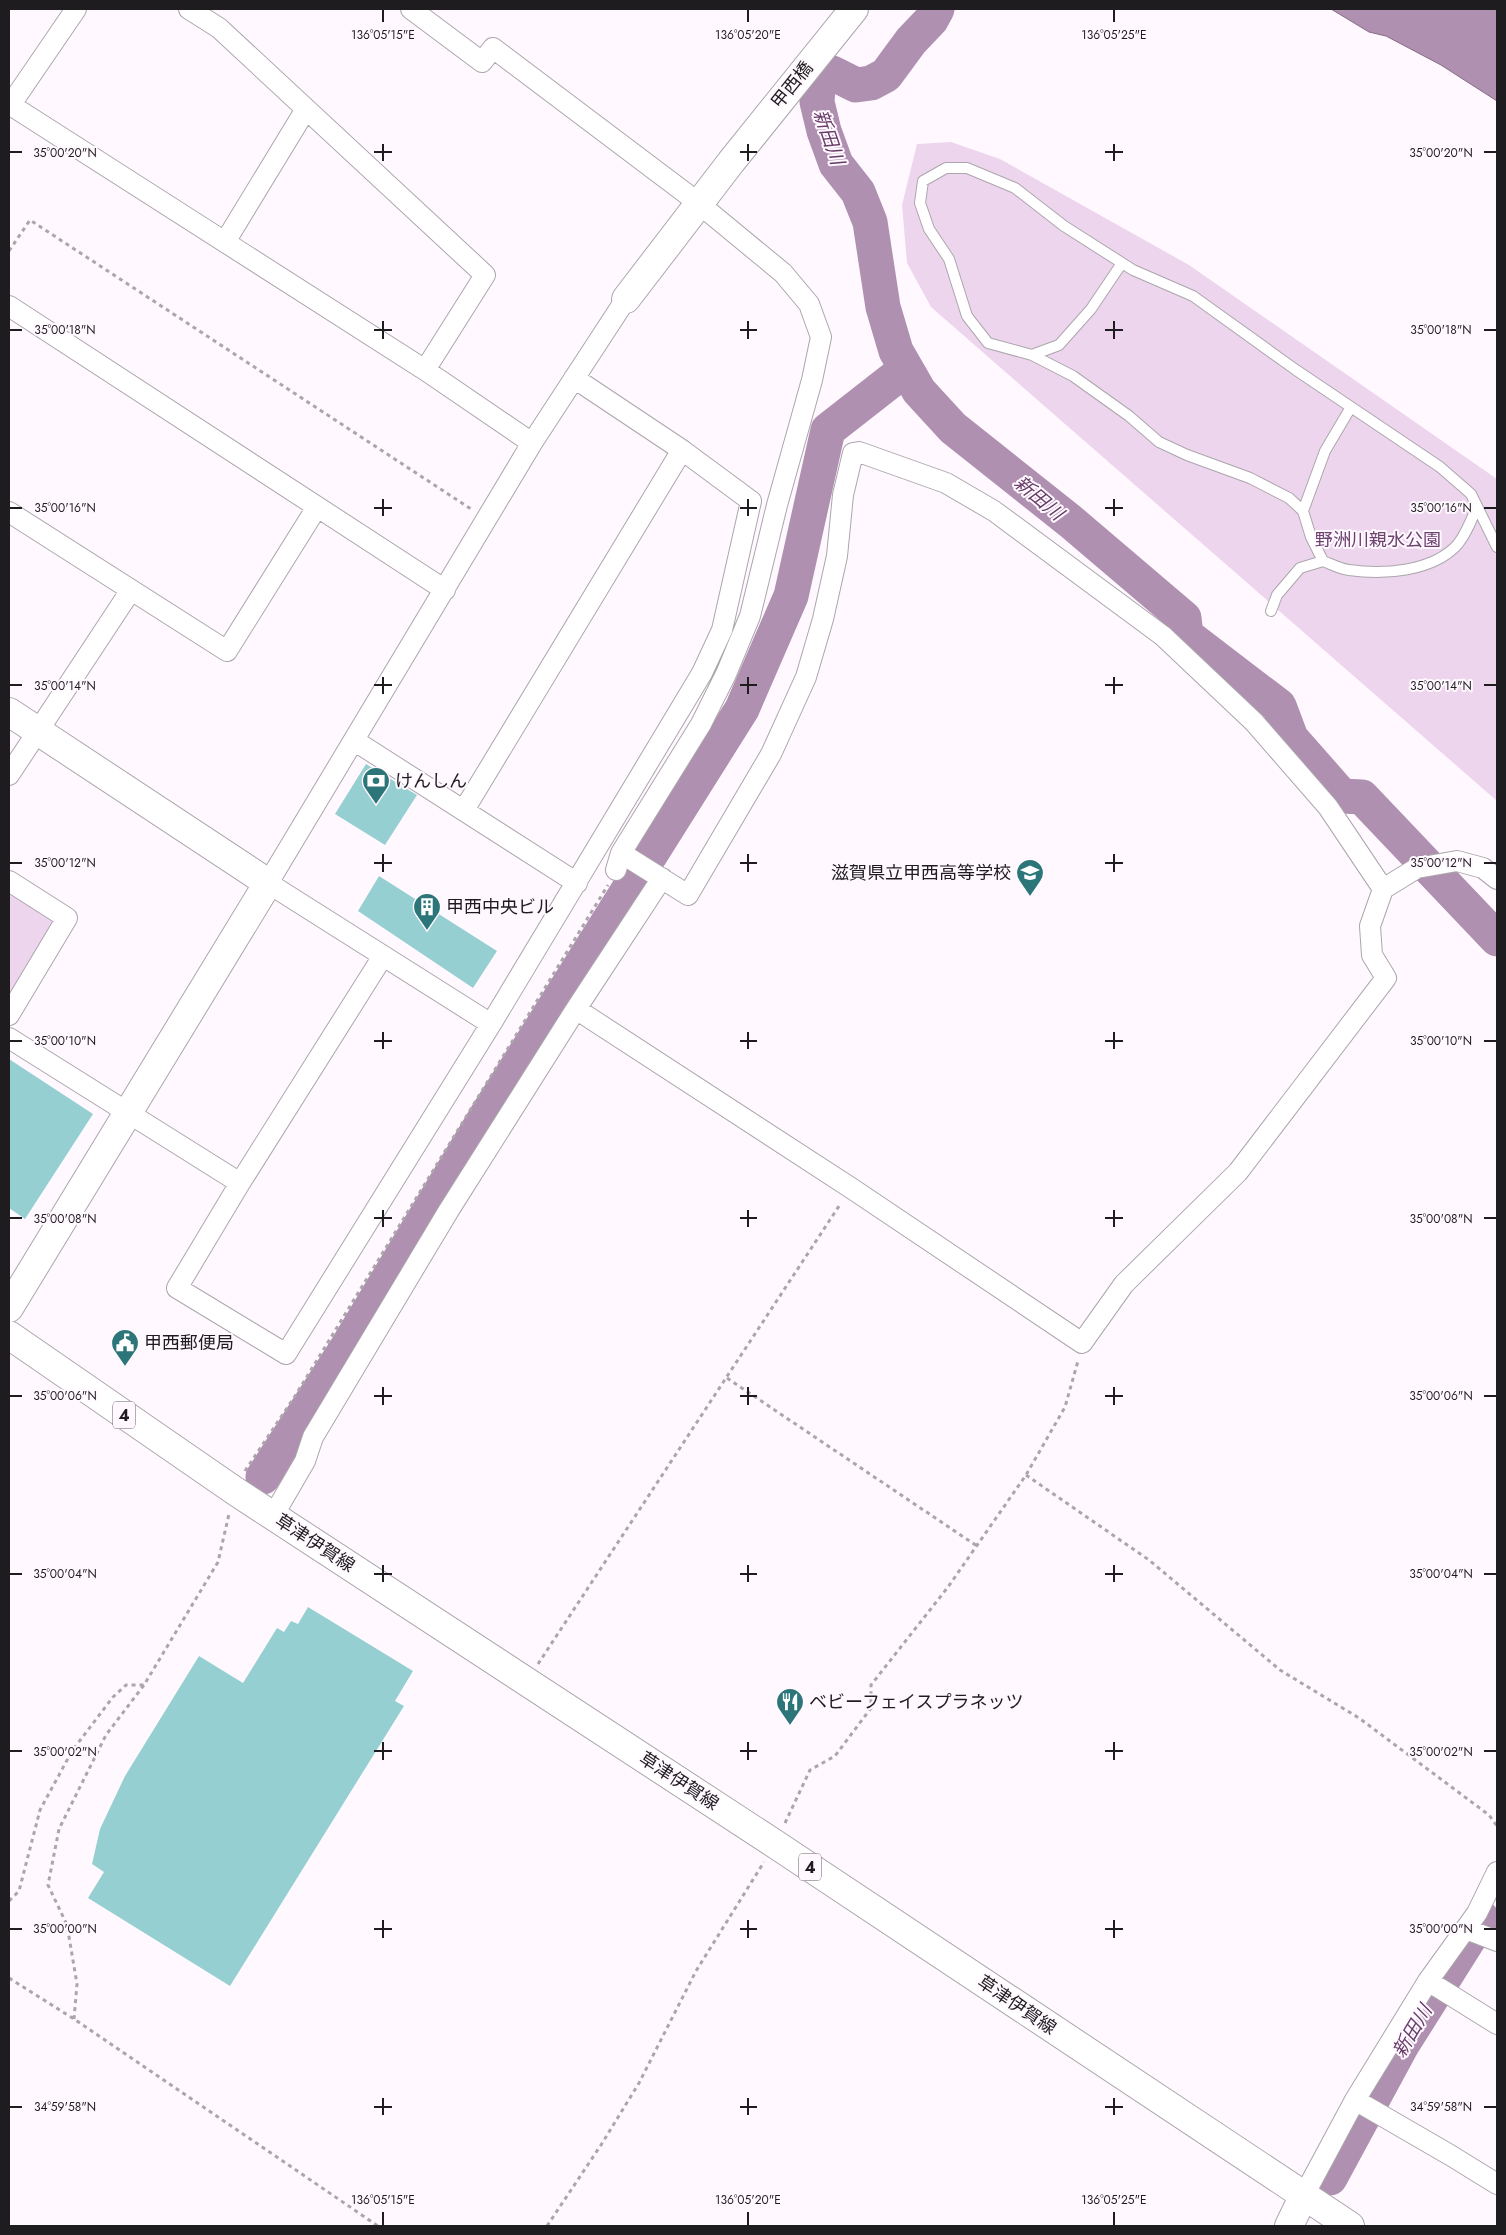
<svg xmlns="http://www.w3.org/2000/svg" width="1506" height="2235" viewBox="0 0 1506 2235" font-family="Jost,'Noto Sans JP',sans-serif">
<rect width="100%" height="100%" fill="#fff9ff"/>
<path fill="#edd5ee" d="M951,142L1000,159L1189,265L1497,479V801L931,307L907,263L902,205L917,144Z
M9,887L51,914L53,927L9,997Z"/>
<path fill="#af90b0" stroke="#846d84" d="M1331,9H1497V101L1441,65L1386,36L1369,32Z"/>
<g fill="none" stroke-linecap="round" stroke-linejoin="round">
<path stroke="#af90b0" stroke-width="35" d="M937,9L931,20L911,41L886,75L871,83L856,85L832,73L823,78L818,87L817,102L824,131L836,164L858,192L870,222L883,307L896,351L919,391L953,428L1070,521L1184,618L1186,635L1279,706L1291,738L1342,796L1362,797L1497,939
M263,1477L346,1349L488,1113L742,709L791,596L828,430L906,369
M1330,2178L1402,2045L1482,1918"/>
</g>
<path fill="#96cfd1" d="M366,764L417,795L385,845L335,814Z
M379,876L497,951L473,988L358,911Z
M9,1059L93,1114L25,1219L9,1208Z
M308,1607L413,1671L395,1701L404,1706L230,1986L88,1898L104,1872L92,1864L100,1829L125,1776L199,1656L243,1683L277,1628L284,1632L291,1621L298,1624Z"/>
<g fill="none" stroke-linecap="round" stroke-linejoin="round">
<defs>
<path id="lane" d="M1122,263L1091,309L1059,345L1032,355L988,343L967,316L949,259L929,229L920,203L923,181L946,168H967L1015,188L1064,226L1133,270L1193,296L1296,370L1440,467L1471,494L1497,547
M1032,355L1073,376L1129,416L1159,442L1187,455L1250,478L1289,498L1303,511L1311,537L1323,561C1331,564 1340,569 1349,570C1383,575 1433,572 1458,544C1467,532 1472,519 1477,506
M1303,511L1325,451L1351,407
M1271,611L1277,595L1300,568L1323,561"/>
<path id="street" d="M189,9L219,28L485,275L425,370
M411,9L482,62L493,48L692,198L783,273L809,304L821,337L812,380L777,505L750,616L726,674L701,724L621,853L616,870
M9,104L425,370L532,443
M9,107L76,9
M225,242L306,109
M9,306L445,590
M574,378L682,450L751,501L722,630L702,673L491,1024L268,883L532,443L626,299
M9,512L227,651L317,507
M355,741L577,883
M9,775L131,590
M464,810L682,450
M621,853L688,895L771,754L806,677L823,619L837,556L843,495L853,453L859,452L946,483L994,511L1163,636L1254,722L1328,807L1383,889
M9,881L67,918L9,1015
M383,956L240,1183L177,1288L286,1354L491,1024
M576,1009L851,1188L1082,1343L1124,1284L1238,1172L1386,978L1372,955L1370,926L1383,889L1417,868L1457,861L1483,868L1497,879
M9,1038L240,1183
M273,1516L305,1461L313,1437L449,1210L576,1009L662,878
M1466,1929L1497,1941
M1428,1981L1497,2024
M1355,2100L1450,2155L1497,2184
M1304,2195L1355,2100L1428,1981L1477,1913L1497,1872"/>
<path id="secondary" d="M626,299L731,162L854,9
M9,712L268,883L9,1308
M1289,2226L1304,2195"/>
<path id="primary" d="M9,1335L235,1491L775,1844L1350,2226"/>
</defs>
<use href="#lane" stroke="#aca6ac" stroke-width="12"/>
<use href="#street" stroke="#aca6ac" stroke-width="22"/>
<use href="#secondary" stroke="#aca6ac" stroke-width="30"/>
<use href="#primary" stroke="#aca6ac" stroke-width="30"/>
<path stroke="#aaa6aa" stroke-width="3" stroke-dasharray="4 4" stroke-linecap="butt" d="M9,251L30,220L471,509
M727,1378L977,1546
M245,1471L295,1396L608,885
M1026,1475L1149,1560L1280,1670L1359,1718L1489,1815L1497,1826
M538,1664L841,1203
M785,1823L810,1770L835,1756L871,1708V1685L948,1587L1026,1475L1065,1407L1078,1361
M9,1901L19,1891L40,1810L72,1751L113,1697L126,1685H144L218,1562L229,1514
M9,1978L74,2019L378,2226
M74,2019L77,1984L67,1925L48,1885L59,1829L106,1735L144,1685
M547,2226L601,2145L639,2083L696,1971L764,1862"/>
<use href="#lane" stroke="#fff" stroke-width="10"/>
<use href="#street" stroke="#fff" stroke-width="20"/>
<use href="#secondary" stroke="#fff" stroke-width="28"/>
<use href="#primary" stroke="#fff" stroke-width="28"/>
</g>
<path fill="none" stroke="#1e1c1e" stroke-width="2" d="M383,10V22M748,10V22M1114,10V22M383,144V161M748,144V161M1114,144V161M10,152H22M374,152H392M740,152H757M1105,152H1123M1484,152H1496M383,321V339M748,321V339M1114,321V339M10,330H22M374,330H392M740,330H757M1105,330H1123M1484,330H1496M383,499V516M748,499V516M1114,499V516M10,508H22M374,508H392M740,508H757M1105,508H1123M1484,508H1496M383,677V694M748,677V694M1114,677V694M10,685H22M374,685H392M740,685H757M1105,685H1123M1484,685H1496M383,854V872M748,854V872M1114,854V872M10,863H22M374,863H392M740,863H757M1105,863H1123M1484,863H1496M383,1032V1049M748,1032V1049M1114,1032V1049M10,1041H22M374,1041H392M740,1041H757M1105,1041H1123M1484,1041H1496M383,1210V1227M748,1210V1227M1114,1210V1227M10,1218H22M374,1218H392M740,1218H757M1105,1218H1123M1484,1218H1496M383,1387V1405M748,1387V1405M1114,1387V1405M10,1396H22M374,1396H392M740,1396H757M1105,1396H1123M1484,1396H1496M383,1565V1582M748,1565V1582M1114,1565V1582M10,1574H22M374,1574H392M740,1574H757M1105,1574H1123M1484,1574H1496M383,1742V1760M748,1742V1760M1114,1742V1760M10,1751H22M374,1751H392M740,1751H757M1105,1751H1123M1484,1751H1496M383,1920V1938M748,1920V1938M1114,1920V1938M10,1929H22M374,1929H392M740,1929H757M1105,1929H1123M1484,1929H1496M383,2098V2115M748,2098V2115M1114,2098V2115M10,2107H22M374,2107H392M740,2107H757M1105,2107H1123M1484,2107H1496M383,2212V2225M748,2212V2225M1114,2212V2225"/>
<defs>
<symbol id="bank-pin" viewBox="-11 -11 22 30"><path d="M0 17L-7.5 6A9.5 9.5 0 1 1 7.5 6Z" fill="#2c7679" stroke="#fff9ff"/><path d="M-6-4H6V4H-6ZM0-2.3a2.3 2.3 0 1 0 0 4.6a2.3 2.3 0 1 0 0-4.6Z" fill="#fff"/></symbol>
<symbol id="school-pin" viewBox="-11 -11 22 30"><path d="M0 17L-7.5 6A9.5 9.5 0 1 1 7.5 6Z" fill="#2c7679" stroke="#fff9ff"/><path d="M0-5L7-2L0 1L-7-2ZM-4 1L0 2.5L4 1V4Q0 6-4 4Z" fill="#fff"/></symbol>
<symbol id="building-pin" viewBox="-11 -11 22 30"><path d="M0 17L-7.5 6A9.5 9.5 0 1 1 7.5 6Z" fill="#2c7679" stroke="#fff9ff"/><path d="M-4-6H4V6H1V3H-1V6H-4ZM-2.5-4.3h1.7v1.8h-1.7ZM.8-4.3h1.7v1.8H.8ZM-2.5-1h1.7V.8h-1.7ZM.8-1h1.7V.8H.8Z" fill="#fff"/></symbol>
<symbol id="civic-pin" viewBox="-11 -11 22 30"><path d="M0 17L-7.5 6A9.5 9.5 0 1 1 7.5 6Z" fill="#2c7679" stroke="#fff9ff"/><path d="M-.6-6.5H3V-4.5H.6V-3L4-1V1h2V6H-6V1h2V-1L-.6-3ZM-1.2 2.5V6h2.4V2.5Z" fill="#fff"/></symbol>
<symbol id="restaurant-pin" viewBox="-11 -11 22 30"><path d="M0 17L-7.5 6A9.5 9.5 0 1 1 7.5 6Z" fill="#2c7679" stroke="#fff9ff"/><path d="M-5-6h1v4h1v-4h1v4h1v-4h1v5L-1.5 .5V6h-2V.5L-5-1ZM5-6V6H3V1.5H1.5Q1.5-4 5-6Z" fill="#fff"/></symbol>
</defs>
<g fill-rule="evenodd">
<use href="#bank-pin" x="360" y="765" width="32" height="43"/>
<use href="#school-pin" x="1014" y="857" width="32" height="43"/>
<use href="#building-pin" x="411" y="891" width="32" height="43"/>
<use href="#civic-pin" x="109" y="1327" width="32" height="43"/>
<use href="#restaurant-pin" x="774" y="1686" width="32" height="43"/>
</g>
<g text-anchor="middle" dominant-baseline="central" stroke-width="4" stroke-linejoin="round" paint-order="stroke">
<g fill="#fff9ff" stroke="#625e62" stroke-width="1">
<rect x="113" y="1401.5" width="22" height="27" rx="4"/>
<rect x="799" y="1853.5" width="22" height="27" rx="4"/>
</g>
<g font-size="16" font-weight="bold" fill="#1e1c1e">
<text x="124" y="1415">4</text>
<text x="810" y="1867">4</text>
</g>
<g font-size="18" fill="#1e1c1e" stroke="#fff9ff">
<text transform="translate(792 85) rotate(-51)">甲西橋</text>
<text transform="translate(315 1543) rotate(33)">草津伊賀線</text>
<text transform="translate(679 1781) rotate(33)">草津伊賀線</text>
<text transform="translate(1017 2005) rotate(34)">草津伊賀線</text>
</g>
<g font-size="18" fill="#6c416e" stroke="#fff9ff">
<text x="1378" y="540">野洲川親水公園</text>
</g>
<g font-size="18" fill="#1e1c1e" stroke="#fff9ff" text-anchor="start">
<text x="395" y="781">けんしん</text>
<text x="1011" y="873" text-anchor="end">滋賀県立甲西高等学校</text>
<text x="446" y="907">甲西中央ビル</text>
<text x="144" y="1343">甲西郵便局</text>
<text x="809" y="1702">ベビーフェイスプラネッツ</text>
</g>
<g font-size="19" font-style="italic" fill="#673c69" stroke="#fff9ff">
<text transform="translate(829 137) rotate(71)">新田川</text>
<text transform="translate(1039 498) rotate(40)">新田川</text>
<text transform="translate(1412 2031) rotate(-59)">新田川</text>
</g>
</g>
<g font-size="12" text-anchor="middle" fill="#1e1c1e" stroke="#fff9ff" stroke-width="4" stroke-linejoin="round" paint-order="stroke">
<text x="383" y="39">136°05'15"E</text>
<text x="748" y="39">136°05'20"E</text>
<text x="1114" y="39">136°05'25"E</text>
<text x="65" y="157">35°00'20"N</text>
<text x="1441" y="157">35°00'20"N</text>
<text x="65" y="334">35°00'18"N</text>
<text x="1441" y="334">35°00'18"N</text>
<text x="65" y="512">35°00'16"N</text>
<text x="1441" y="512">35°00'16"N</text>
<text x="65" y="690">35°00'14"N</text>
<text x="1441" y="690">35°00'14"N</text>
<text x="65" y="867">35°00'12"N</text>
<text x="1441" y="867">35°00'12"N</text>
<text x="65" y="1045">35°00'10"N</text>
<text x="1441" y="1045">35°00'10"N</text>
<text x="65" y="1223">35°00'08"N</text>
<text x="1441" y="1223">35°00'08"N</text>
<text x="65" y="1400">35°00'06"N</text>
<text x="1441" y="1400">35°00'06"N</text>
<text x="65" y="1578">35°00'04"N</text>
<text x="1441" y="1578">35°00'04"N</text>
<text x="65" y="1756">35°00'02"N</text>
<text x="1441" y="1756">35°00'02"N</text>
<text x="65" y="1933">35°00'00"N</text>
<text x="1441" y="1933">35°00'00"N</text>
<text x="65" y="2111">34°59'58"N</text>
<text x="1441" y="2111">34°59'58"N</text>
<text x="383" y="2204">136°05'15"E</text>
<text x="748" y="2204">136°05'20"E</text>
<text x="1114" y="2204">136°05'25"E</text>
</g>
<rect width="1506" height="2235" fill="none" stroke="#1e1c1e" stroke-width="20"/>
</svg>
